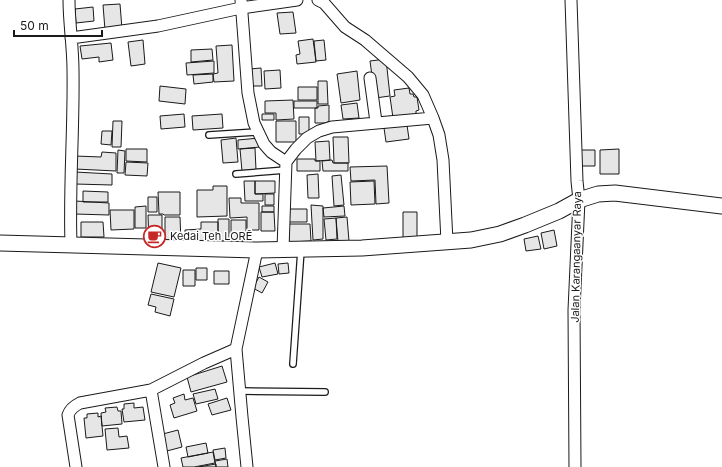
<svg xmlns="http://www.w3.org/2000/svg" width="722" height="467" viewBox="0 0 722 467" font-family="Inter,sans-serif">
<rect width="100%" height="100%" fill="#fff"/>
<path fill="#e6e6e6" stroke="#1a1a1a" d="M120,4L122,29L105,30L103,5Z
M93,7L94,21L76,23L75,9Z
M293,12L296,33L280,34L277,13Z
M313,39L316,62L297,64L296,55L300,54L298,41Z
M143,40L145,64L131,66L128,42Z
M324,40L326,60L316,61L314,41Z
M111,43L113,60L99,62V57L82,59L80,46Z
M232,45L234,81L214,82L213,74L218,73L216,46Z
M212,49L213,60L191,62V50Z
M386,59L390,96L375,98L370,61Z
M214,61V73L187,75L186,63Z
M261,68L262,86H251L250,69Z
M280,70L281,88L265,89L264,71Z
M357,71L360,100L341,103L337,74Z
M213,74V82L194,84L193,75Z
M318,81H327L328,104H318Z
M160,86L186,89L185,104L159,101Z
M298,87H317V100H298Z
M409,88L410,94H413L414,97H417L419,110L416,111V115L393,118L390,97L395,96L394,90Z
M293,100L294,119L276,120V113H265V101Z
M294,101H317V108H294Z
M357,103L359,118L343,119L341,105Z
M329,105V122H327V123H315V108H318V106Z
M184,114L185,127L161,129L160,116Z
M222,114L223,128L193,130L192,116Z
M262,114H274V120H262Z
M299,117H309V134H299Z
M113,121H122L121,147H112Z
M276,121H296V142H276Z
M407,125L409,139L386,142L384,128Z
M102,131H112L111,145L101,144Z
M333,137H348L349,163H334Z
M236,138L238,162L223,163L221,140Z
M259,138L260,147L238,149V140Z
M329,141L330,160L316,161L315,142Z
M255,148L256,170L242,171L240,149Z
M126,149H147V162L126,161Z
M619,149V174H600V150Z
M118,150L125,151L124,173H117Z
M577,150H595V166H577Z
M102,152L116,153V171L75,169V156L101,157Z
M297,159H315V161H320V171H297Z
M332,160L333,163H348V171H323L322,161Z
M126,162L148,163L147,176L125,175Z
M387,166L389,203L376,204L375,180L351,181L350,167Z
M75,172L112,174V185L75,184Z
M318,174L319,198H308L307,175Z
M341,175L344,205L334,206L332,176Z
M244,181H255V194H263V201H245Z
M255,181H275V193L255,194Z
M374,181L375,204L351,205L350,182Z
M213,186H227V216L197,217V190H213Z
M83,191L108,192V202H83Z
M158,192H180V215H164L163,214H159Z
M265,194H274V205H265Z
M148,197H157V212H148Z
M229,198H241V203H259V230H247V217L230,218Z
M75,201L109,203V215L75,214Z
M311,205L323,206V239L313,240Z
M146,206V228H135V207Z
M262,206H274V212H262Z
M344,206L345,216L324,217L323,208Z
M288,209H307V222H289Z
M110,210H134V229L111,230Z
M261,212H274L275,231H261Z
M403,212H417V238H403Z
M148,215H162V243L149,244Z
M165,217H180L181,243H165Z
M347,217L349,241L338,242L336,218Z
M336,218L337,239L326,240L324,219Z
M218,219H229V241H218Z
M231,220H246V240H242L243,246L231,247Z
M81,222H103L104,237H81Z
M201,222H218V241L185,242V230L201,229Z
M288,224H310L311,241L289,242Z
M554,230L557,246L544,249L541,233Z
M538,236L541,249L526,251L524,239Z
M158,263L181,268L174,297L151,292Z
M275,263L278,274L262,277L259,267Z
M288,263L289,273L279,274L278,264Z
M196,268H207V280H196Z
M183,270H195V286H183Z
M214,271H229V284H214Z
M259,277L268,282L262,293L253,288Z
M151,294L174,299L170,316L155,312L156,307L148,305Z
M222,366L227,382L191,392L187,377Z
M215,389L218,399L196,404L193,394Z
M184,394L185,400L193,398L197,411L174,418L170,405L175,403L173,398Z
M227,398L231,410L212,415L208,404Z
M134,403V408L143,407L145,420L124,422L122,409H124V404Z
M117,407L118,411H121L122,424L102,426L101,413L106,412L105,408Z
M98,413V417L101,416L103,436L86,438L84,418H87V414Z
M118,428L119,437L127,436L129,448L107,450L105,429Z
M178,430L182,447L163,452L159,435Z
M206,443L208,453L188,457L186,447Z
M225,448L226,458L215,460L213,450Z
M213,452L215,463L194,467H183L181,458Z
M227,459L228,467H216L215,461Z
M216,464V467H198Z"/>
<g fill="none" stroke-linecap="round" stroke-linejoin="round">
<defs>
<path id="lane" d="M209,135L257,132
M236,174L286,170
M293,364L301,250
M240,391L325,392"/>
<path id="street" d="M69,0C69,23 73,47 73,70C74,128 69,186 71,244
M241,0L248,93L254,123L264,144L271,152L286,162
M318,0L324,3L345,27L365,40L408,77L423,95L433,118L439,135L443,160L447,242
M571,0L577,181L579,200L574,310L575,467
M71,38L158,26L241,8L297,0
M370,78L376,122
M283,249L286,162L296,149L307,138L319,131L332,127L433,118
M236,349L257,250
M76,467L68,415C70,409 74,406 80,403L151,390
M164,467L151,390L204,363L236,349L242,417L247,467"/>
<path id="secondary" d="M0,243L257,250L362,248L471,240L500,234L525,225L559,211L579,200L598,194L615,193L722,206"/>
</defs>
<use href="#lane" stroke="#1a1a1a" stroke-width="8"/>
<use href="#street" stroke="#1a1a1a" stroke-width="13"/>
<use href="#secondary" stroke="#1a1a1a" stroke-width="17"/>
<use href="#lane" stroke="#fff" stroke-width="5.5"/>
<use href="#street" stroke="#fff" stroke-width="11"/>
<use href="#secondary" stroke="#fff" stroke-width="15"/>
</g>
<defs>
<symbol id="cafe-ring" viewBox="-11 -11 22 22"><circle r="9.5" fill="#fff" stroke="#c62828" stroke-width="1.5"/><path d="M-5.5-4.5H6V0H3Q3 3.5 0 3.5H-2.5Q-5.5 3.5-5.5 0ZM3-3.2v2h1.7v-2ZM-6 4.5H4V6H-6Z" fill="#c62828"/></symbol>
</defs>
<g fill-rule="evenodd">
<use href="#cafe-ring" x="142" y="224" width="25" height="25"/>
</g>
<g text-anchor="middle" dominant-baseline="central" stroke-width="3" stroke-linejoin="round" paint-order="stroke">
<g font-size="11" fill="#1a1a1a" stroke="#fff" text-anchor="start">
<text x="170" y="236">Kedai Teh LORĒ</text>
</g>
<g font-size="11" fill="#1a1a1a" stroke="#fff">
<text transform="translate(576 257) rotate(-89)">Jalan Karangaanyar Raya</text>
</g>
</g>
<path d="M14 30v6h88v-6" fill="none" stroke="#1a1a1a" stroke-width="2"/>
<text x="20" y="30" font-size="12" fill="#1a1a1a" stroke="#ffffff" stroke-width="3" paint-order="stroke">50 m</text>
</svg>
